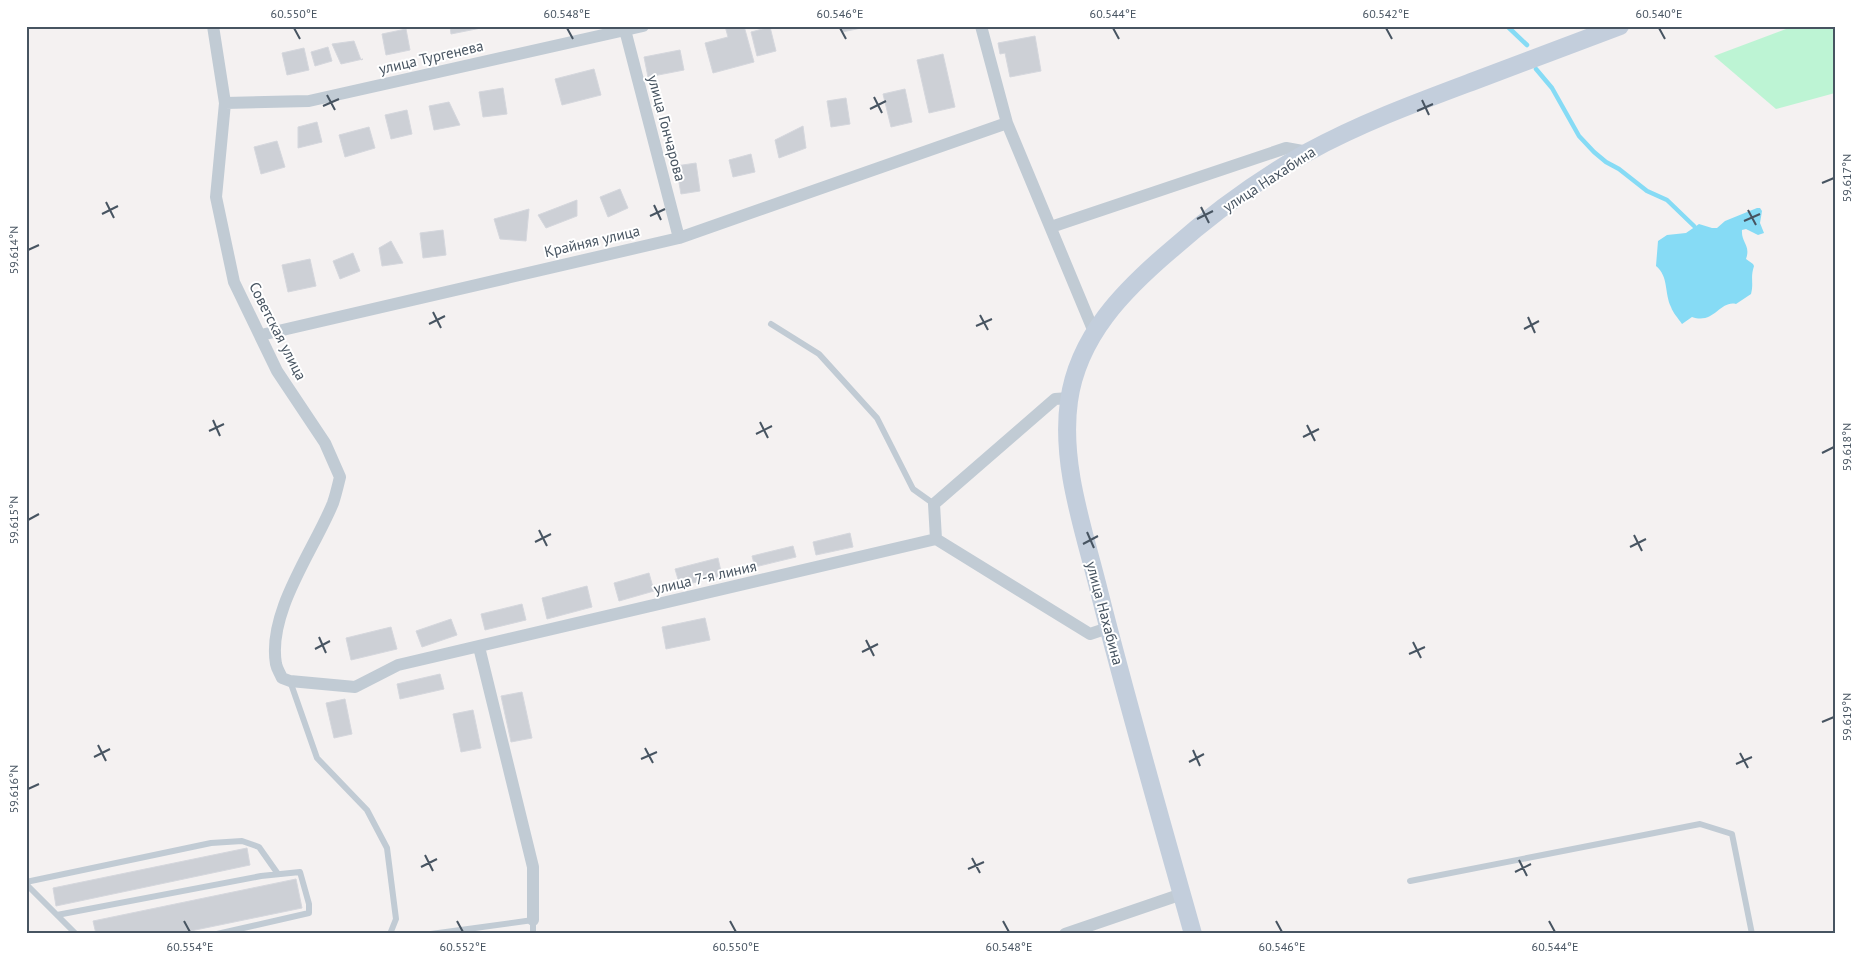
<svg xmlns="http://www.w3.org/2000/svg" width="1861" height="960" viewBox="0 0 1861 960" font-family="'PT Sans',sans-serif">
<rect width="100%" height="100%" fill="#f4f1f1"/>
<path fill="#bdf4d4" d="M1794,26H1835V93L1776,109L1714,56Z"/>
<path fill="#86dbf5" d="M1757,208H1760L1762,211L1760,223L1764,233L1758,235L1746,229L1742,230C1741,243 1751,245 1746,259L1753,264L1754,266C1750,278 1754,283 1751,294L1736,304C1720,300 1714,325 1692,317L1682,324C1678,318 1673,313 1671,307C1664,292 1669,277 1656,266L1658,241L1667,235L1686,233L1699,224L1712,228H1717L1725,221Z"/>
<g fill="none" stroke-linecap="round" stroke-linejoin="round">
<path stroke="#86dbf5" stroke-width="4.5" d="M1507,26L1527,45
M1536,69L1552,88L1579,136L1594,152L1606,162L1619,169L1647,191L1667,200L1694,226"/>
</g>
<path fill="#cdd0d6" stroke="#d5d7dd" d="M450,26H480L481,28L451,34Z
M725,26H744L754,62L713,73L705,43L728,37Z
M841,26H871L842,32Z
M770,27L776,51L757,56L751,32Z
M406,29L410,50L386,55L382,34Z
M1035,36L1041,71L1010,77L1005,53L1000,54L998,43Z
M354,41L361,60L363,59L341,64L332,44Z
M328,47L332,61L315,66L311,52Z
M304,48L309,70L287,75L282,53Z
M680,50L684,70L648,77L644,57Z
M943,54L955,107L929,113L917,60Z
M594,69L601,95L562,105L555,79Z
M503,88L507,114L483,117L479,92Z
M905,89L912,122L891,127L883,94Z
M846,98L850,124L831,127L827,101Z
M449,102L460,125L434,130L429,106Z
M407,110L412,134L391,139L385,115Z
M317,122L322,142L298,148V127Z
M803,126L806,148L779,158L775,140Z
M369,127L375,148L345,157L339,135Z
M277,141L285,167L261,174L254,147Z
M751,154L755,172L733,177L729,160Z
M696,163L700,191L681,194L676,166Z
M620,189L628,208L608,217L600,197Z
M577,200V216L546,228L538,215Z
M529,209L526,241L500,239L494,219Z
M443,230L446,255L423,258L420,233Z
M391,241L403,263L382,266L379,248Z
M353,253L360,271L340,279L333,261Z
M310,259L316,286L288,292L282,265Z
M850,533L853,547L816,555L813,542Z
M793,546L796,557L755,567L752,556Z
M718,558L722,576L680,586L675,569Z
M649,573L654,591L619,601L614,583Z
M587,586L592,607L547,619L542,598Z
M522,604L526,620L485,630L481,614Z
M705,618L710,640L666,649L662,627Z
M451,619L457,635L422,647L416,631Z
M391,627L397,649L351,660L346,638Z
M440,674L444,689L400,699L397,684Z
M522,692L532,738L511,742L501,696Z
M345,699L352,734L334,738L326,703Z
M473,710L481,748L461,752L453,714Z
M247,848L250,865L56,906L53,888Z
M296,879L302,908L176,934H96L93,921Z"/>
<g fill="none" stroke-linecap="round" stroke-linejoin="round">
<path stroke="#c1cbd4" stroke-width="6" d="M771,324L819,354L877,418L913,489L934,504
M290,681L317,758L367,810L387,848L396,919L390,934
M1410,881L1700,824L1732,834L1752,934
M26,882L211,843L242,841L259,847L278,874
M26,884L76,934
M57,915L261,876L300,872L309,904V913L217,934
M431,934L533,920V934"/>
<path stroke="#c1cbd4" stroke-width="12" d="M213,26L225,103L216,197L234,282L277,371L325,443L340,477C338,485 336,494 333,503C314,550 267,612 276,664C277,669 280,673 282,678L290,681L355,687L398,665L936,539L1090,634L1108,628
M624,26L679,238
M981,26L1007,123L1094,332
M225,103L309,101L643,26
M1051,227L1286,148L1308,152
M261,335L679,238L1007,123
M936,539L934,504L1055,399L1069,398
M479,647L533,867V920
M1065,934L1182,894"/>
<path stroke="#c3cedc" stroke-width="18" d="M1193,934C1161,820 1128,706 1099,591C1084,530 1060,464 1069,401C1078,336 1124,290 1171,250C1213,213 1259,179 1308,152C1361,123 1418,102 1474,81C1523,63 1571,44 1620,26"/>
</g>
<path fill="none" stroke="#475461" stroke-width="2" d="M294,28L300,39M567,28L573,39M840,28L846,39M1113,28L1119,39M1386,28L1392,39M1659,28L1665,39M327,95L335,110M874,97L882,113M1422,100L1429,115M323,106L339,99M870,109L886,101M1417,111L1433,104M1822,183L1834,178M106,202L114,218M654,205L661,220M1201,207L1209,223M1748,210L1756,225M102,214L118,206M650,216L665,209M1197,219L1213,211M1744,221L1760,214M28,250L39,245M433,312L441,328M980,315L988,330M1528,317L1535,333M429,324L445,316M976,326L992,319M1524,329L1539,321M213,420L220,436M760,422L768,438M1307,425L1315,441M209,431L224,424M756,434L772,426M1303,437L1319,429M1822,453L1834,447M28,520L39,514M539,530L547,546M1087,532L1094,548M1634,535L1642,551M535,542L551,534M1083,544L1098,536M1630,547L1646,539M319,637L326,653M866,640L874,656M1413,642L1421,658M315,649L330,641M862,652L878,644M1409,654L1425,647M1822,722L1834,717M98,745L106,761M645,748L653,763M1193,750L1200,766M1740,753L1748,768M94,757L110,749M641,759L657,752M1189,762L1204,754M1736,764L1752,757M28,789L39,784M425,855L433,871M972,858L980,873M1519,860L1527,876M421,867L437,859M968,869L984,862M1515,872L1531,864M184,921L190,932M457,921L463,932M730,921L736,932M1003,921L1009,932M1276,921L1282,932M1549,921L1555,932"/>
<g text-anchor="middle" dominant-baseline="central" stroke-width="4" stroke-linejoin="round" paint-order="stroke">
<g font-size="15" fill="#475461" stroke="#fff">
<text transform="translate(431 57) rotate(-13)">улица Тургенева</text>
<text transform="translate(667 128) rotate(75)">улица Гончарова</text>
<text transform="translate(1269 179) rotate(-33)">улица Нахабина</text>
<text transform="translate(592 241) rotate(-13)">Крайняя улица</text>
<text transform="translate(278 331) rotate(63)">Советская улица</text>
<text transform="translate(705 577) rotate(-13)">улица 7-я линия</text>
<text transform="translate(1105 613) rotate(75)">улица Нахабина</text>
</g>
</g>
<rect width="1861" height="960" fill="none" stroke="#ffffff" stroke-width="55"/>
<rect x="28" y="28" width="1806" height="904" fill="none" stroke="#475461" stroke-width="2"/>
<g font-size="12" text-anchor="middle" fill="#475461">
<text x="294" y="18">60.550°E</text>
<text x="567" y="18">60.548°E</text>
<text x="840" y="18">60.546°E</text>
<text x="1113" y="18">60.544°E</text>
<text x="1386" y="18">60.542°E</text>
<text x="1659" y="18">60.540°E</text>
<text transform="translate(1847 178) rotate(-90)" y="4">59.617°N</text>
<text transform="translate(14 250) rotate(-90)" y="4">59.614°N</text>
<text transform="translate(1847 447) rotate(-90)" y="4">59.618°N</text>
<text transform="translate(14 520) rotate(-90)" y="4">59.615°N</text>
<text transform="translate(1847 717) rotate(-90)" y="4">59.619°N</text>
<text transform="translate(14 789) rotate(-90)" y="4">59.616°N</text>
<text x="190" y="951">60.554°E</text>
<text x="463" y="951">60.552°E</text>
<text x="736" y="951">60.550°E</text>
<text x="1009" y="951">60.548°E</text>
<text x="1282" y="951">60.546°E</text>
<text x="1555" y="951">60.544°E</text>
</g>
</svg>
